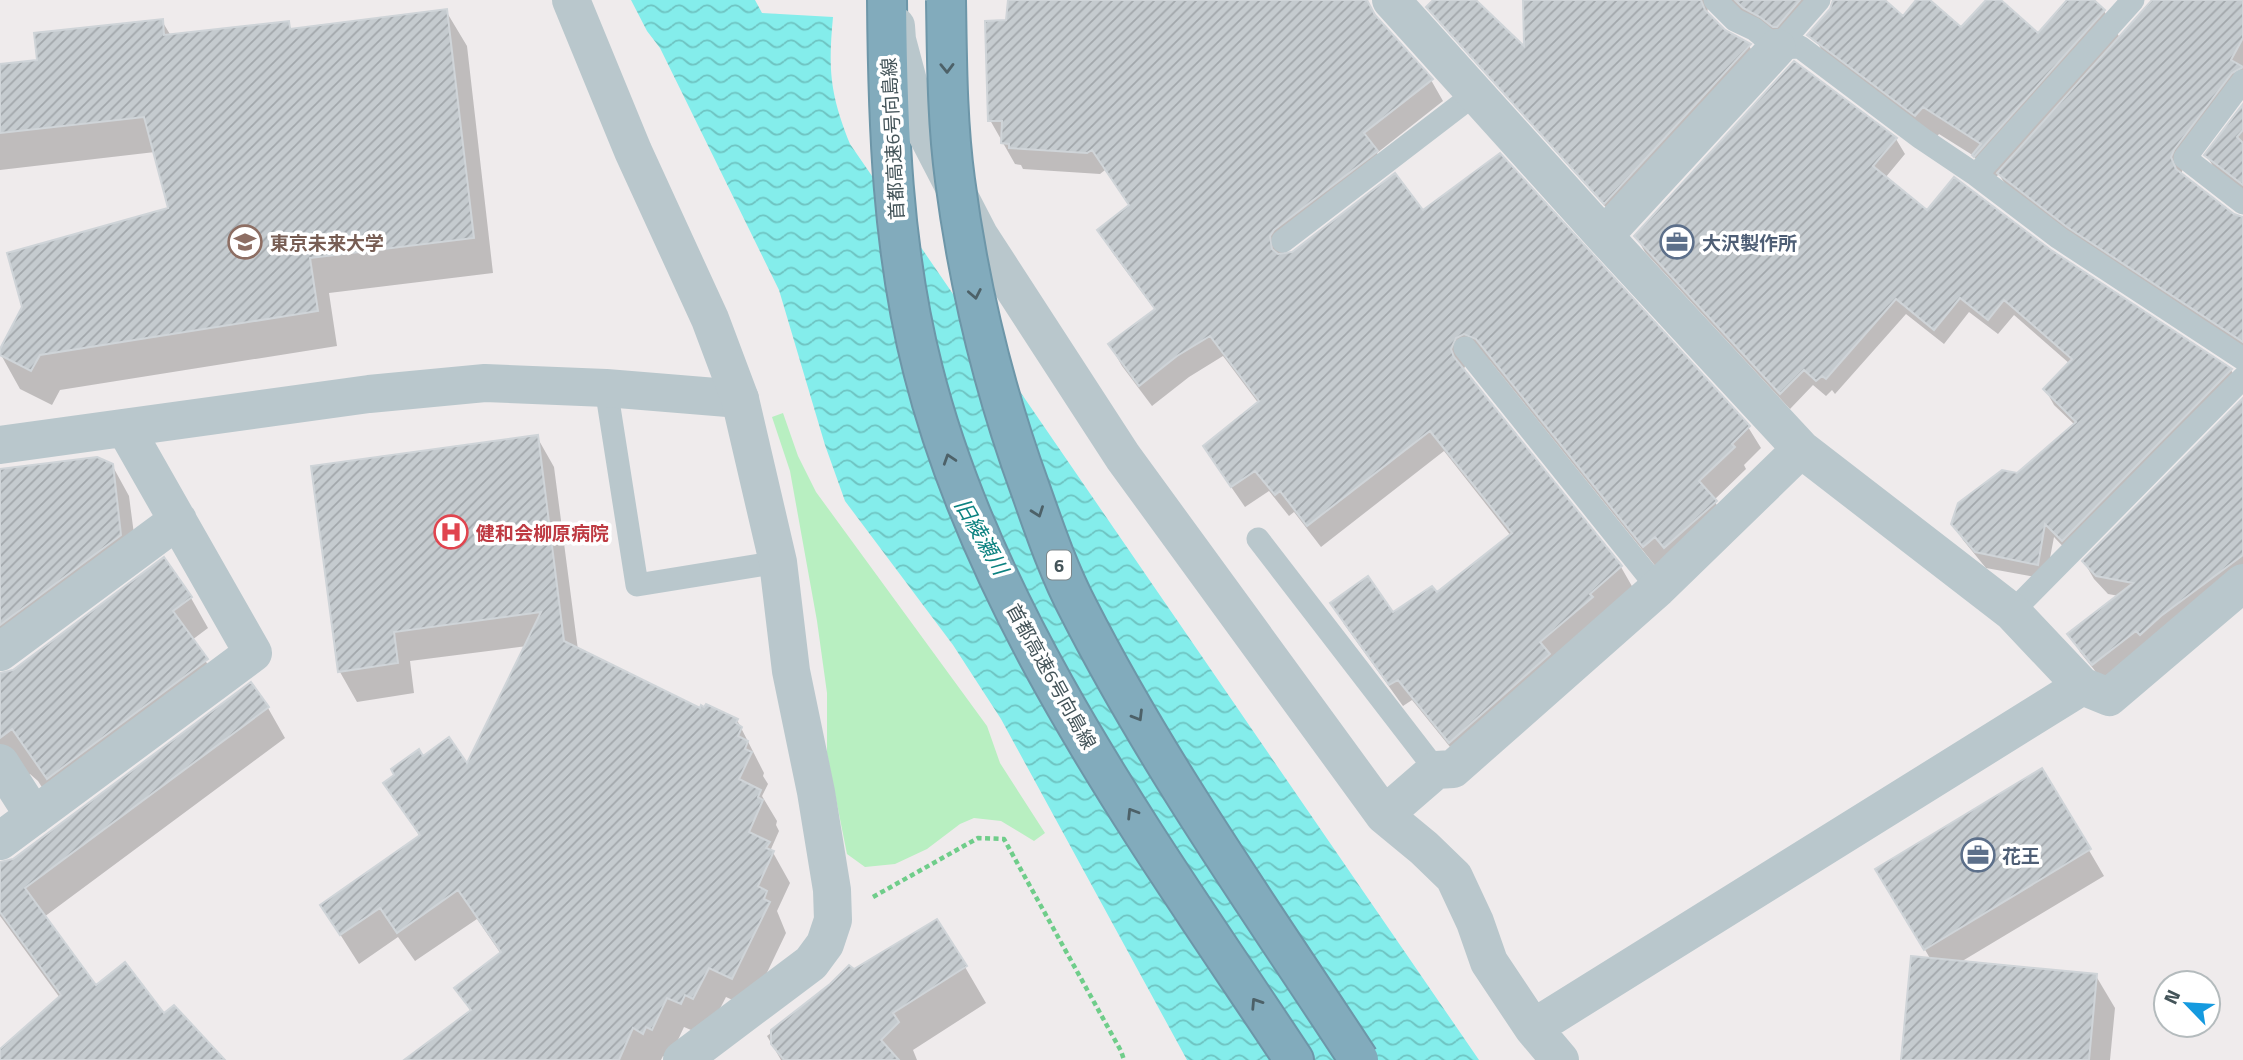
<svg xmlns="http://www.w3.org/2000/svg" width="2243" height="1060" viewBox="0 0 2243 1060" font-family="'Titillium Web','Noto Sans JP',sans-serif">
<defs>
<pattern id="water-waves" width="16" height="10" patternUnits="userSpaceOnUse" patternTransform="scale(1.75)"><rect width="16" height="10" fill="#84edeb"/><path d="M0 5q4-4 8 0t8 0" fill="none" stroke="#6ec3c1"/></pattern>
<pattern id="building-hatch" width="6" height="6" patternUnits="userSpaceOnUse" patternTransform="scale(1.75)"><rect width="6" height="6" fill="#c5cbcf"/><path d="M-1 1l2-2M0 6l6-6M5 7l2-2" fill="none" stroke="#a2a7ab"/></pattern>
</defs>
<rect width="100%" height="100%" fill="#efebec"/>
<path fill="#b8efc1" d="M783,413L798,456L816,492L987,726L1000,763L1045,833L1034,841L1001,821L974,818L960,824L927,849L895,864L865,867L847,854L827,754V693L817,621L790,471L772,417Z"/>
<path fill="url(#water-waves)" d="M631,0H755L762,13L833,17C828,70 830,94 850,144L1479,1060H1187L1001,719L953,645L845,501L825,445L779,290L660,48L647,31Z"/>
<path fill="#0003" d="M1010,0H1365L1377,20L1431,80L1443,101L1377,153L1389,173L1281,255L1422,213L1748,427L1761,448L1744,465L1746,469L1714,500L1727,523L1657,568L1490,361L1477,355L1468,359L1463,371L1621,567L1633,588L1463,763L1412,700L1403,706L1344,624L1332,603L1392,614L1436,595L1511,536L1444,451L1321,547L1294,512L1289,516L1269,491L1245,507L1218,468L1259,404L1223,356L1189,377L1152,406L1122,366L1110,345L1155,310L1112,252L1100,230L1130,207L1105,170L1100,174L1023,169L1021,165L1015,164L990,120Z
M1435,0H1471L1526,50L1655,0H1704L1708,7L1707,14L1724,32L1749,46L1756,57L1612,214L1435,18L1429,7Z
M1724,0H1816L1787,44Z
M1851,0H1882L1903,18L1919,0H1928L1961,30L1988,0H1998L2038,35L2069,0H2092L2104,11L2120,38L2153,0H2230L2243,7V90L2183,168L2181,175L2234,216L2243,218V352L2009,191L1999,174L1990,183L1974,156L1939,134L1932,143L1832,68L1816,40Z
M446,11L467,46L493,273L329,293L337,346L60,390L52,405L20,389L0,353L170,209L155,152L0,170V66L39,62L162,21L171,36L288,23L292,30Z
M2243,107V195L2217,173L2207,156Z
M1896,139L1905,154L1885,178L1927,212L2050,251L2231,370L2240,385L2072,556L2054,537L2046,579L1986,568L1963,540L1953,524L2018,475L2075,425L2054,405L2045,389L2070,364L2014,315L1998,334L1969,312L1944,344L1906,314L1835,394L1832,390L1826,396L1813,385L1790,409L1645,252L1636,236Z
M2243,400V580L2104,682L2080,652L2070,634L2119,596L2108,594L2094,579L2084,562Z
M537,437L554,467L578,650L701,710L737,720L764,773L763,776L768,784L762,796L777,821L776,825L779,831L771,849L790,883L777,911L786,933L750,1008L726,997L710,1028L698,1033L684,1027L669,1059L663,1056L661,1060H407L471,1012L457,988L501,954L477,919L415,961L398,937L359,964L322,906L420,837L386,783L422,758L467,766L527,646L410,661L414,693L357,702L340,672Z
M112,465L129,496L138,565L0,670V471Z
M191,598L208,628L192,640L224,690L58,813L38,781L30,774L0,780V675Z
M250,684L268,708L285,738L44,917L96,987L163,1015L223,1060H0V1051L60,998L0,916V864L14,860Z
M2042,770L2104,876L1959,963L2096,976L2115,1008L2110,1060H1903L1931,960L1878,869Z
M965,967L986,1003L913,1050L917,1060H781L767,1036L853,971Z"/>
<path fill="url(#building-hatch)" stroke="#cfd4d8" stroke-width="2" d="M1008,0H1367L1375,15L1433,79L1364,133L1378,151L1274,230L1270,236L1272,249L1278,254L1292,252L1395,173L1423,210L1500,153L1750,426L1732,444L1735,447L1699,481L1717,501L1664,548L1655,537L1643,547L1476,339L1464,334L1456,338L1451,349L1454,357L1622,566L1590,594L1593,597L1540,642L1550,654L1449,743L1398,680L1389,685L1330,603L1368,576L1393,612L1432,586L1437,592L1512,533L1430,431L1307,526L1280,491L1275,495L1255,471L1231,487L1203,446L1259,401L1210,336L1177,356L1139,386L1108,344L1155,309L1097,230L1129,205L1092,150L1087,153L1009,148V144L1001,143L1002,121H988L985,21L1006,20Z
M1433,0H1476L1524,46L1523,0H1701L1705,10L1725,30L1751,44L1604,204L1426,7Z
M1735,0H1800L1777,27H1773L1760,17L1743,8Z
M1833,0H1885L1903,16L1916,0H1930L1961,27L1986,0H2001L2038,33L2067,0H2094L2105,10L1974,157L1972,155L1981,144L1923,107L1915,116L1807,35L1830,9Z
M2152,0H2243V38L2231,60L2243,67L2232,73L2174,150L2171,157L2176,169L2234,214L2243,217V342L2067,227L1997,173Z
M447,9L474,238L310,258L318,311L40,355L31,371L0,355V349L22,307L7,253L168,208L144,117L0,133V64L37,60L34,33L163,19L164,35L289,21L290,29Z
M1794,61L1897,138L1873,166L1927,210L1954,177L2051,250L2232,369L2062,541L2045,524L2038,565L1975,552L1951,524L1958,503L2002,470L2017,473L2076,422L2043,389L2072,359L2004,300L1988,320L1960,298L1934,330L1896,299L1826,379L1822,376L1816,381L1804,370L1780,394L1634,236Z
M2243,104V130L2237,137L2243,143V185L2204,155Z
M2243,398V555L2161,616L2140,635L2136,631L2092,665L2067,634L2133,583L2096,576L2082,561Z
M538,435L564,641L700,708L701,705L704,707L706,704L738,719L736,723L742,727L738,736L748,741L745,749L752,752L739,779L761,790L758,797L763,800L749,832L770,842L766,848L774,851L758,886L767,891L764,899L770,902L732,979L709,968L693,999L685,995L681,1004L667,998L652,1030L646,1027L643,1034L633,1028L619,1060H404L471,1010L454,988L501,952L458,890L397,933L380,908L340,935L320,905L420,835L383,783L394,775L391,769L419,749L423,756L449,737L467,763L541,612L394,632L398,663L338,672L311,466Z
M97,457L113,464L121,535L0,625V469Z
M164,557L192,597L173,611L208,659L47,779L12,729L0,738V673L13,670Z
M251,682L269,707L25,888L96,985L125,962L164,1013L174,1005L225,1060H0V1049L61,995L0,912V862L13,859Z
M2042,768L2091,849L1924,950L1875,869Z
M937,919L967,966L893,1013L899,1022L881,1040L899,1060H784L771,1044V1030L830,984L849,965L854,969Z
M1911,956L2097,974L2089,1060H1901Z"/>
<g fill="none" stroke-linecap="round" stroke-linejoin="round">
<defs>
<path id="motorway" d="M887,0C888,124 892,249 923,370C986,621 1153,847 1294,1060"/>
</defs>
<use href="#motorway" stroke="#6d96a8" stroke-width="42"/>
<path stroke="#6fcd8a" stroke-width="4.5" stroke-dasharray="5 3.5" stroke-linecap="butt" d="M873,897L978,838L1004,839L1121,1051L1124,1060"/>
<path stroke="#b9c7cc" stroke-width="23" d="M1715,0L1735,20L1754,29L1777,48L1800,47L1921,138L1976,175
M2133,0L1976,175L2059,238L2243,359
M1777,48L1819,0
M2243,81L2185,158L2243,203
M1283,241L1476,93
M1465,348L1658,588
M606,388L637,585L778,562
M1258,539L1436,770
M2012,612L2243,378"/>
<path stroke="#b9c7cc" stroke-width="38" d="M1391,0L1604,236L1801,449L2012,612L2082,686
M896,26L897,40L917,115L979,235L1123,457L1384,815L1424,848L1454,877L1475,922L1489,962L1533,1028L1560,1060
M1604,236L1777,48
M0,445L369,394L485,383L606,388L740,399
M0,652L178,520
M0,763L34,816
M1384,815L1436,770L1453,769L1658,588L1801,449
M0,841L253,653L125,428
M1533,1028L2082,686L2109,697L2243,583"/>
<path stroke="#b9c7cc" stroke-width="38" d="M571,0L633,151L710,319L740,399L778,562L791,671L816,792L832,890L833,920L825,944L811,963L682,1060"/>
<use href="#motorway" stroke="#82abbc" stroke-width="38"/>
<defs>
<path id="motorway-bridge" d="M946,0C947,60 947,121 955,180C969,287 994,390 1031,491C1045,531 1059,572 1079,610C1159,767 1263,913 1359,1060"/>
</defs>
<use href="#motorway-bridge" stroke="#6d96a8" stroke-width="42" stroke-linecap="butt"/>
<use href="#motorway-bridge" stroke="#82abbc" stroke-width="38"/>
</g>
<defs><path id="oneway-chevron" d="M-2-3.5L2.5 0L-2 3.5" fill="none" stroke-width="1.6" stroke-linecap="round" stroke-linejoin="round" transform="scale(1.75)"/></defs>
<g stroke="#4d6168">
<use href="#oneway-chevron" transform="translate(947 68) rotate(89)"/>
<use href="#oneway-chevron" transform="translate(975 294) rotate(79)"/>
<use href="#oneway-chevron" transform="translate(949 459) rotate(-108)"/>
<use href="#oneway-chevron" transform="translate(1038 512) rotate(70)"/>
<use href="#oneway-chevron" transform="translate(1138 716) rotate(59)"/>
<use href="#oneway-chevron" transform="translate(1132 813) rotate(-122)"/>
<use href="#oneway-chevron" transform="translate(1256 1003) rotate(-123)"/>
</g>
<defs>
<symbol id="university-ring" viewBox="-11 -11 22 22"><circle r="9.5" fill="#fff" stroke="#8d6e63" stroke-width="1.5"/><path d="M0-5L7-2L0 1L-7-2ZM-4 1L0 2.5L4 1V4Q0 6-4 4Z" fill="#8d6e63"/></symbol>
<symbol id="office-ring" viewBox="-11 -11 22 22"><circle r="9.5" fill="#fff" stroke="#5c6f8a" stroke-width="1.5"/><path d="M-6-3h4V-5.5h4V-3h4V5H-6ZM-1-4.5V-3h2v-1.5ZM-6 0V1H6V0Z" fill="#5c6f8a"/></symbol>
<symbol id="hospital-ring" viewBox="-11 -11 22 22"><circle r="9.5" fill="#fff" stroke="#e0444e" stroke-width="1.5"/><path d="M-5-5h3v3.5h4V-5h3V5h-3V1.5h-4V5h-3Z" fill="#e0444e"/></symbol>
</defs>
<g fill-rule="evenodd">
<use href="#university-ring" x="226" y="223" width="38" height="38"/>
<use href="#office-ring" x="1658" y="223" width="38" height="38"/>
<use href="#hospital-ring" x="432" y="513" width="38" height="38"/>
<use href="#office-ring" x="1959" y="836" width="38" height="38"/>
</g>
<g text-anchor="middle" dominant-baseline="central" stroke-width="7" stroke-linejoin="round" paint-order="stroke">
<rect fill="#fff" stroke="#7c878b" stroke-width="2" x="1047" y="550.5" width="24" height="29" rx="5"/>
<g font-size="18" font-weight="bold" fill="#445459">
<text x="1059" y="565">6</text>
</g>
<g font-size="19" fill="#445459" stroke="#fff">
<text transform="translate(892 139) rotate(-93)">首都高速6号向島線</text>
<text transform="translate(1052 676) rotate(61)">首都高速6号向島線</text>
</g>
<g font-size="19" font-weight="bold" fill="#785e54" stroke="#fff" text-anchor="start">
<text x="270" y="242">東京未来大学</text>
</g>
<g font-size="19" font-weight="bold" fill="#4e5e75" stroke="#fff" text-anchor="start">
<text x="1702" y="242">大沢製作所</text>
<text x="2002" y="855">花王</text>
</g>
<g font-size="19" font-weight="bold" fill="#be3a42" stroke="#fff" text-anchor="start">
<text x="476" y="532">健和会柳原病院</text>
</g>
<g font-size="21" font-style="italic" fill="#0c8280" stroke="#fff">
<text transform="translate(982 536) rotate(60)">旧綾瀬川</text>
</g>
</g>
<g transform="translate(2187 1004) rotate(295)"><circle r="33" fill="#ffffff" stroke="#b4bbbd" stroke-width="2"/>
<path d="M0-5L12 26L0 18L-12 26Z" fill="#159adf"/>
<text y="-10" font-size="19" font-weight="bold" text-anchor="middle" fill="#445459">N</text>
</g>
</svg>
